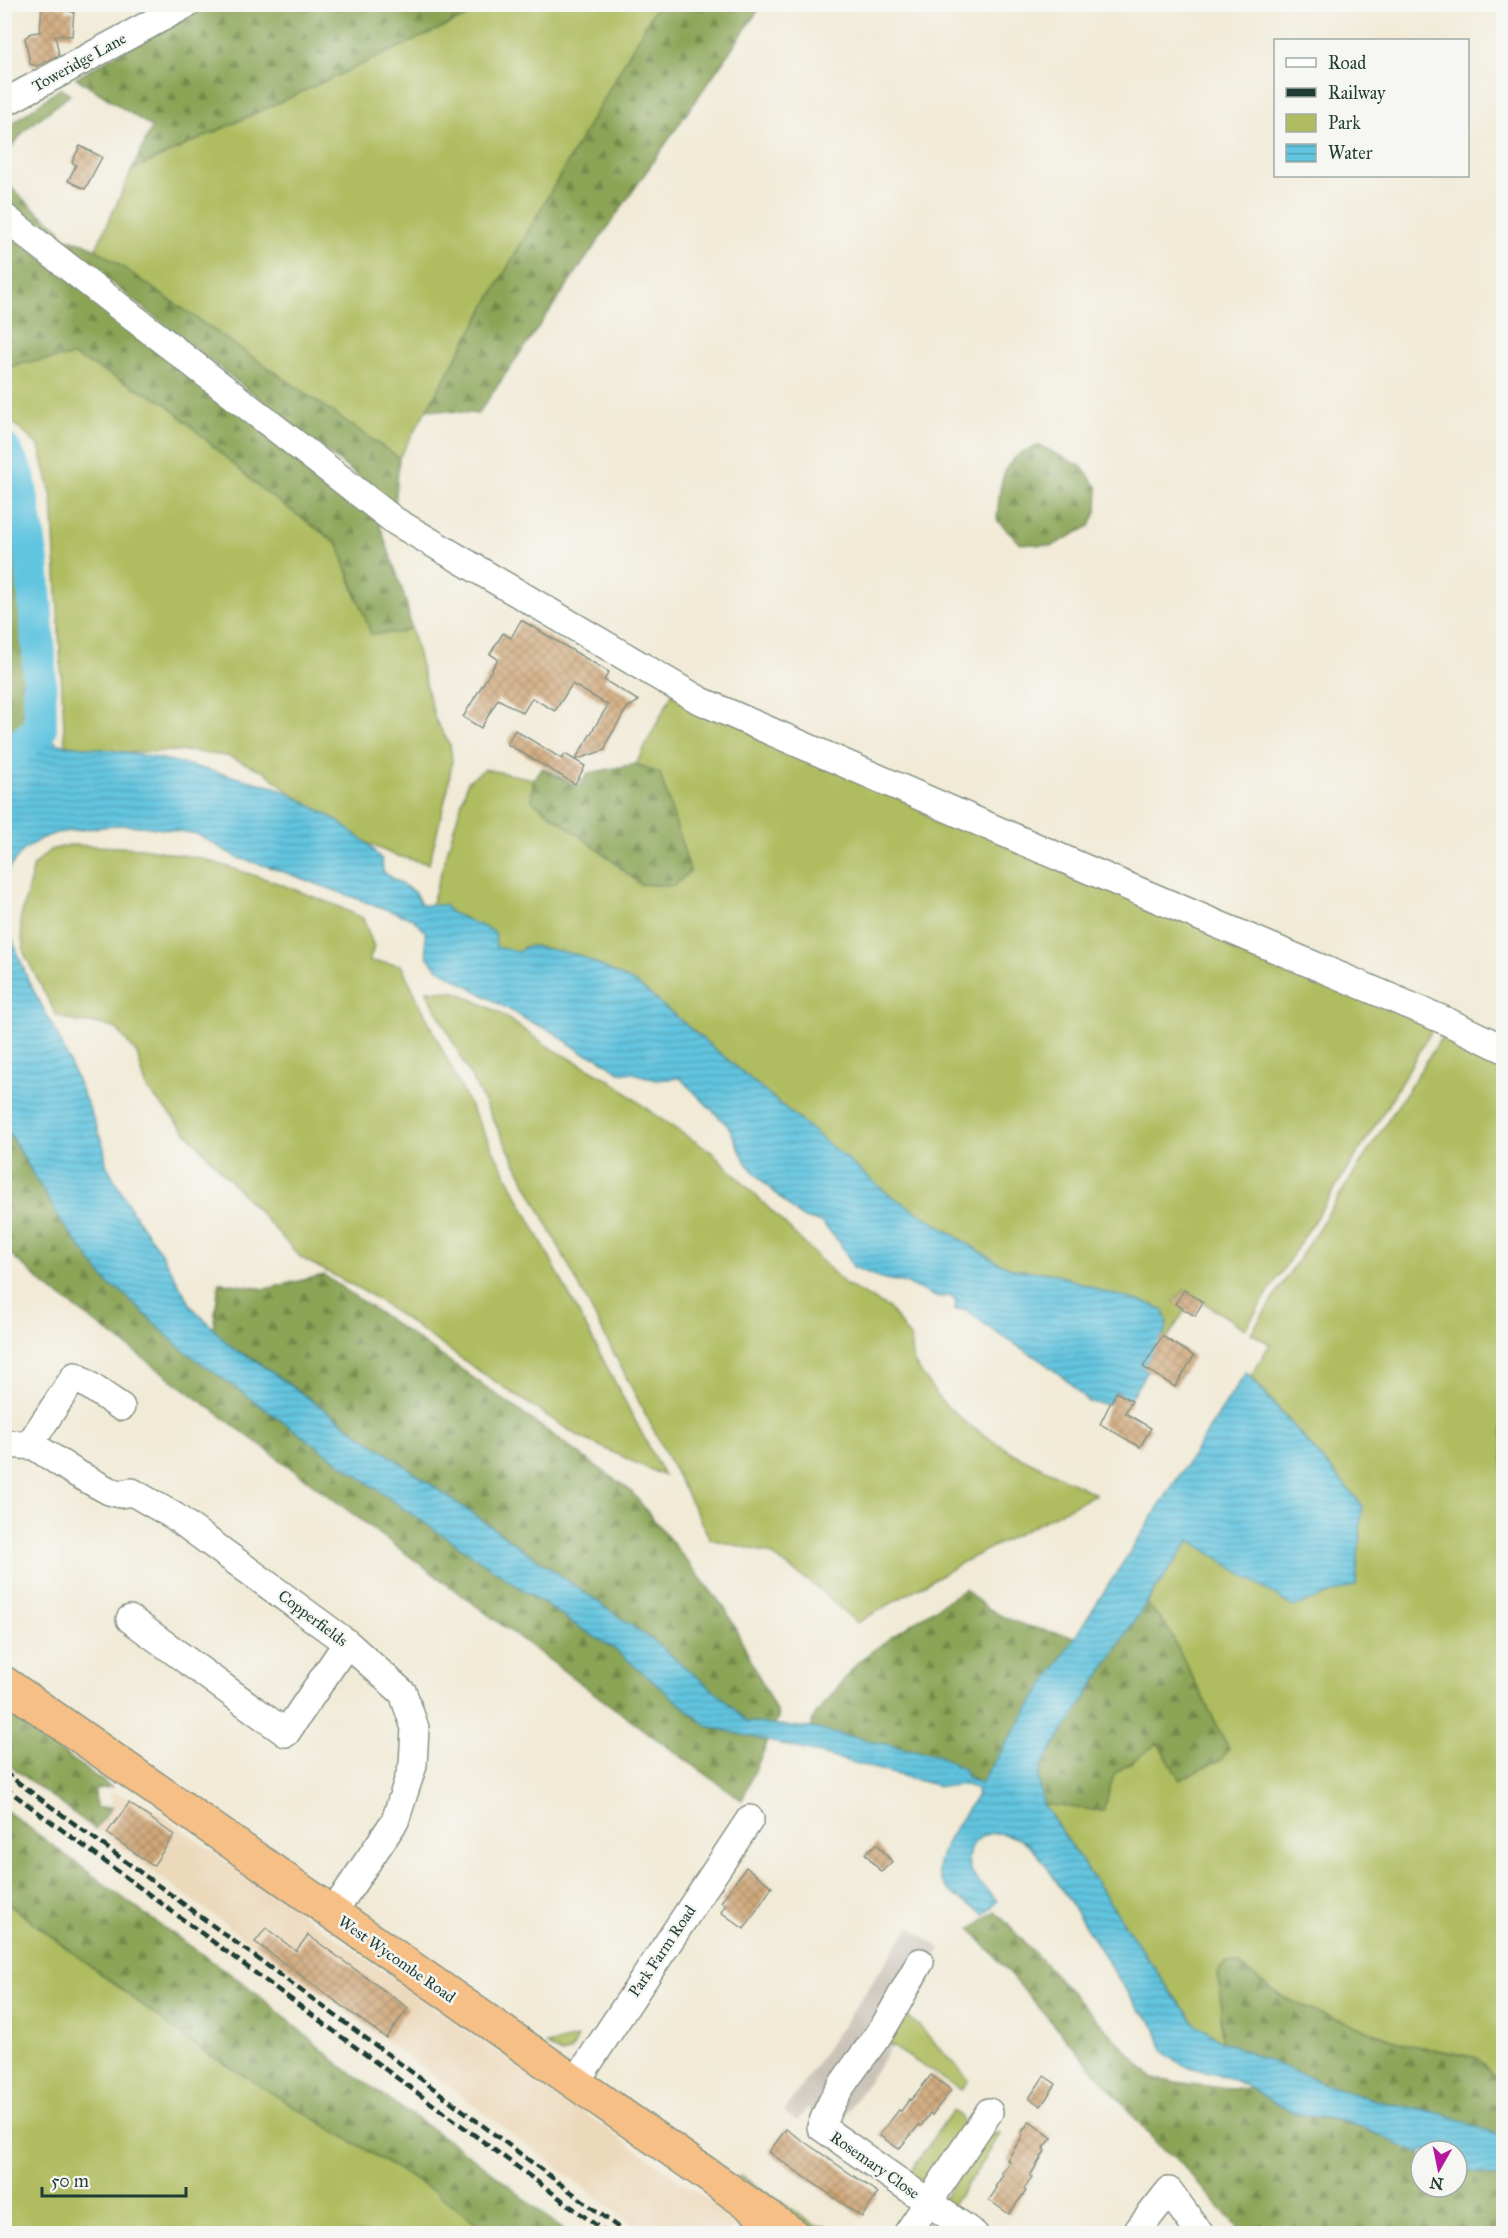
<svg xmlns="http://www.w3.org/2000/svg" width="1508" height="2238" viewBox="0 0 1508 2238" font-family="'IM FELL Great Primer',serif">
<defs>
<pattern id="forest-firs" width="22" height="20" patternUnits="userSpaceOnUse" patternTransform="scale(1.5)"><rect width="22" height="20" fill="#8ba456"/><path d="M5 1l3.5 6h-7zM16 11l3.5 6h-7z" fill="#718748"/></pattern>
<pattern id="water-rules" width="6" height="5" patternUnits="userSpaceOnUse" patternTransform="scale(1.5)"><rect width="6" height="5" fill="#62c5e0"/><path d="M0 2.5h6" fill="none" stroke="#50a1b6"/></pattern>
<pattern id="building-cross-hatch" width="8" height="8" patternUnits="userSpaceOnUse" patternTransform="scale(1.5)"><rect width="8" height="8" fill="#cfa576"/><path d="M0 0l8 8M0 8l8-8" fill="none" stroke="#a78862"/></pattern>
</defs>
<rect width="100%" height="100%" fill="#f6f6f2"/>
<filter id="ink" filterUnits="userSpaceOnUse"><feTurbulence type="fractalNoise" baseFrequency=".0167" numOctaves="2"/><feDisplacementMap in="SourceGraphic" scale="12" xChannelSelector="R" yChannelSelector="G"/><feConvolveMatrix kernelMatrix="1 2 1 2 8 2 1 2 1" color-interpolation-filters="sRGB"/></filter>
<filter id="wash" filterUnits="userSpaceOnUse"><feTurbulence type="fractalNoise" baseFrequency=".008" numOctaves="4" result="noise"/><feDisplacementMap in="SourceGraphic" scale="24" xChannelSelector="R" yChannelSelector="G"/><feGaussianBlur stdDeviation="1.35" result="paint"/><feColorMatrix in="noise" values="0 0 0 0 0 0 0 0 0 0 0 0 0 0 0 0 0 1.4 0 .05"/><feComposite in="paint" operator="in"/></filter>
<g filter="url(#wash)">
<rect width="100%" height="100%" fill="#f1ead6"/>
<path fill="#ecd8ba" d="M111,1792L144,1803L738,2221L730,2233H644L483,2112L95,1829L112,1807Z"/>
<path fill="#cbc3b8" d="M910,1926L941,1949L879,2037L892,2046L846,2114L832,2106V2123L807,2108L797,2121L784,2112Z"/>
<path fill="#afbc5f" stroke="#677c4a" stroke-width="1.5" d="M491,5H657L399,458L96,249L132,170Z
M74,356L164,402L260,488L338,544L357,599L398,633L411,628L435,719L450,745L452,760L448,788L429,864L394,855L367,843L336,820L294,796L264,771L227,756L189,751L127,752L65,745L52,498L39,446L5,416V370L20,363Z
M673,692L1436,1023L1380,1118L1245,1329L1184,1290L1174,1302L1185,1310L1167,1339L1162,1336L1153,1305L1101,1291L1056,1274L1013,1269L995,1261L887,1193L637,984L579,955L533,946L519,953L495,947L467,919L431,906L468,781L485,769L533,779L532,801L609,858L640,884L674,886L690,871L660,773L636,764Z
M70,845L142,848L200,858L272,881L335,905L363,918L374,947L369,961L401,965L463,1092L664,1476L578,1436L476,1369L369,1294L301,1258L147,1089L137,1054L117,1029L100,1024L76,1022L56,1015L24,953L20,921L34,865L50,850Z
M426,990L457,992L498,1012L549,1047L610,1080L659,1118L713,1153L845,1284L889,1308L911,1339L914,1363L941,1401L970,1426L1014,1454L1096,1494L963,1562L857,1623L820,1590L769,1553L710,1539Z
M1445,1032L1503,1057V2084L1478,2058L1406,2044L1313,2011L1281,1996L1238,1964L1217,1977L1220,1987L1222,2041L1197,2025L1172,1994L1043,1804L1103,1811L1114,1774L1158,1743L1229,1749L1167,1627L1146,1603L1190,1539L1293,1606L1362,1505L1251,1376L1270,1344L1251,1333Z
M4,1901L200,2049L435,2192L490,2233H5Z
M899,2009L920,2027L969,2080L961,2090L879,2038Z
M577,2038C575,2047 571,2052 561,2054L546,2045Z
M952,2111C958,2114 963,2117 963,2125C963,2134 934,2175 925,2179C919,2182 912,2180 906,2178Z
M1000,2133L984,2161L951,2207L943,2200L984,2135Z
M741,2175L815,2225L871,2233H816L739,2177Z"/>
<path fill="url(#forest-firs)" stroke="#557045" stroke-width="1.5" d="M201,5H491L132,170L152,127L76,78Z
M657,5H762L478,414L427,409Z
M61,88L70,95L26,129L5,155V129Z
M4,181L33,208L59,228L63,238L84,243L96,249L399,458L395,505L86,263L5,204Z
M5,230L378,520L406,601L411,628L398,633L371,634L338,544L260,488L164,402L74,356L20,363L5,370Z
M1040,446L1081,466L1098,488L1097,510L1090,526L1052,546L1020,543L997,520C1000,485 1000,454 1040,446Z
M4,450L18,476L32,561L39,654L40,730L25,736H5Z
M636,764L660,773L690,871L674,886L640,884L609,858L532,800L533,779L543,768L578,787L589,773Z
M4,1126L61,1221L110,1286L121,1291L179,1347L407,1511L574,1624L613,1648L707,1726L768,1741L742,1800L634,1723L42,1283L5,1249Z
M324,1275L468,1374L631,1491L726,1610L777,1713L778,1719L774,1725L747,1722L725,1700L655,1642L252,1358L233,1349L213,1330L219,1282L265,1289Z
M965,1589C995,1621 1034,1629 1075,1637L980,1784L940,1756L811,1728L813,1718L859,1661L891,1637Z
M1146,1603L1167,1627L1229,1749L1222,1759L1180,1780L1158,1743L1114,1774L1103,1811L1043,1804L1038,1779L1042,1765Z
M5,1711L111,1787L95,1789L96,1808L112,1807L95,1829L5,1762Z
M4,1809L146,1915L249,1987L340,2065L486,2167L566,2233H490L435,2192L200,2049L5,1901Z
M995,1911L1153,2079L1214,2087L1251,2089L1288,2110L1310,2117L1337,2120L1362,2128L1390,2139L1421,2155V2187H1457V2166L1503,2180V2233H1242L1176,2158L1161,2148L971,1929Z
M1226,1962L1238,1964L1281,1996L1313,2011L1406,2044L1478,2058L1503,2084V2137L1447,2115L1378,2101L1327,2085L1222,2041L1220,1987L1217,1977L1220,1969Z"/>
<path fill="url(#water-rules)" stroke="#40818a" stroke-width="1.5" d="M40,730L58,744L118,751L168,760L275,787L294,796L336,820L367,843L382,860L383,872L414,892L422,905H445L450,912L495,932L496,947L519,952L524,947L533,946L579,955L637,984L887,1193L995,1261L1013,1269L1056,1274L1101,1291L1153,1305L1163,1310L1167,1322L1166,1331L1161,1338L1148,1370L1129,1400L1116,1392L1108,1405L1088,1402L1068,1381L1039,1359L992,1330L965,1309L955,1310L956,1301L951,1295L938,1298L906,1283L881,1278L853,1267L840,1243L822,1223L801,1217L764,1183L746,1163L729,1127L680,1078L656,1080L634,1073L619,1072L597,1057L583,1053L553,1032L527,1020L440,970C422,956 427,952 425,931L413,919L270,867L238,858L197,834L144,826L117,825L56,833L40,839L23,851L9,868L6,878L5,899V736H25Z
M4,902L6,923L28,980L57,1034L90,1110L104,1147L106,1164L133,1213L161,1253L192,1307L233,1349L251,1358L655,1642L725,1700L747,1722L811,1728L940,1756L966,1771L967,1777L980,1784L1246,1372L1362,1505L1356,1585L1293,1607L1190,1540L1146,1603L1042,1765L1038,1779L1043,1804L1172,1994L1197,2025L1222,2041L1327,2085L1378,2101L1447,2115L1503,2137V2180L1457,2166V2151H1421V2155C1393,2143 1367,2126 1337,2120C1320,2116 1303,2117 1288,2110C1268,2101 1251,2086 1231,2079C1212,2072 1188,2070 1171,2058C1153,2045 1165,2027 1139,2010C1112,1970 1087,1928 1060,1887C1051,1874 1037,1849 1023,1841C1014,1836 997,1831 988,1834C974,1838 966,1852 969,1866C973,1879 988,1891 997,1901L985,1914C969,1905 944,1893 939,1875C933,1854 966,1813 977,1795V1790C965,1781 953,1787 939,1786L810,1751L707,1726L613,1648L574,1624L407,1511L179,1347L121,1291L110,1286L61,1221L5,1126Z"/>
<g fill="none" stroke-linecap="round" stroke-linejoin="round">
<path stroke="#62c5e0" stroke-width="34" d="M4,450L18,476L32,561L39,654L40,730L4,757"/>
</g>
<g id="blocks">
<path fill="url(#building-cross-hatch)" d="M42,4L66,7V11L74,12L72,36L55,35L59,55L37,66L30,64L25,38L31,33L40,32Z
M80,146L102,157L85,189L68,181L76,165L72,162Z
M521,620L609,672L604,680L639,701L627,708L608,740L605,750L575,760L585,766L575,784L507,744L515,730L562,759L565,754L575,760L608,705L572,684L555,711L532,698L523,713L498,699L481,728L463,717L498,659L490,654L503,633L511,638Z
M1184,1290L1203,1302L1195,1316L1175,1304Z
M1162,1336L1194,1356L1175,1387L1143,1367Z
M1116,1392L1132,1401L1125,1413L1151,1428L1140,1447L1100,1424Z
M129,1803L174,1835L153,1866L107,1833Z
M877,1844L892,1862L881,1872L865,1853Z
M746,1867L772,1887L744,1929L721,1912L726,1905L721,1902Z
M266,1928L296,1951L308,1935L408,2008L386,2038L255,1942Z
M931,2075L951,2090L932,2115L930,2113L921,2126L919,2125L899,2149L879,2135L899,2110L901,2111L910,2099L911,2100Z
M1044,2076L1056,2084L1041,2106L1029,2098Z
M1030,2121L1052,2138L1043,2149L1045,2151L1030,2176L1032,2177L1024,2189L1026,2191L1009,2214L989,2200L997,2188L995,2187L1003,2175L1001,2173L1010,2162L1007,2160L1023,2135L1021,2133Z
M786,2129L878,2193L862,2217L769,2152Z"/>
</g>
</g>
<g filter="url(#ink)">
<use href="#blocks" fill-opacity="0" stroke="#889485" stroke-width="1.5"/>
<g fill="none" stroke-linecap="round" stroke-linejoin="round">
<defs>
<path id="minor" d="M4,103L187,4
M4,217L395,521L699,700L1082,867L1446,1021L1504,1049
M4,1442L8,1444L34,1446L74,1472L109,1491L120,1494L132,1492L174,1516L347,1643L403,1693L415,1728L413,1765L395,1821L332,1914
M29,1445L75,1376L121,1407
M130,1619L286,1733L347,1643
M920,1962C907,1984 896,2007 883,2028C860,2063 835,2086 821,2127L974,2234
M575,2083L750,1819
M907,2234L989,2112
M1135,2234L1169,2191L1200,2234"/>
<path id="highway" d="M4,1683L792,2234"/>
</defs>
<use href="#minor" stroke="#889485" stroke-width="30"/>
<use href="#highway" stroke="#889485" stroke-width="36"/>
<use href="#minor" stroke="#fff" stroke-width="27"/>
<use href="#highway" stroke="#f5bf86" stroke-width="33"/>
<path stroke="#1f3d34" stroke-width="4.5" stroke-dasharray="9 4.5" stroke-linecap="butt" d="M4,1772L401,2064L627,2234
M4,1787L608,2234"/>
</g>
</g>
<g text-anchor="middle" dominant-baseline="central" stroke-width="5" stroke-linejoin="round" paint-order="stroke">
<g font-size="16" fill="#1f3d34" stroke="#f6f6f2">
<text transform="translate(79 62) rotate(-29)">Toweridge Lane</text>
<text transform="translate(313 1618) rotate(37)">Copperfields</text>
<text transform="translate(662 1951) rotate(-56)">Park Farm Road</text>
<text transform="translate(397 1959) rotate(35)">West Wycombe Road</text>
<text transform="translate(875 2165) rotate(35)">Rosemary Close</text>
</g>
</g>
<rect width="1508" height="2238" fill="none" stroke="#f6f6f2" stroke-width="24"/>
<rect x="1274" y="39" width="195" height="138" fill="#f6f6f2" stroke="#a0aca6" stroke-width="1.5"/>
<rect x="1286" y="58" width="30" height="9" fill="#ffffff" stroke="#a0aca6" stroke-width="1.5"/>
<text x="1328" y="69" font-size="18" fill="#1f3d34">Road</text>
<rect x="1286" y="88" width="30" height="9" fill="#1f3d34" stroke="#a0aca6" stroke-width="1.5"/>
<text x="1328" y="99" font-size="18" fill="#1f3d34">Railway</text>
<rect x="1286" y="114" width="30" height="18" fill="#afbc5f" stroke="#a0aca6" stroke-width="1.5"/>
<text x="1328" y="129" font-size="18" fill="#1f3d34">Park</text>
<rect x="1286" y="144" width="30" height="18" fill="url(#water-rules)" stroke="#a0aca6" stroke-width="1.5"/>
<text x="1328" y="159" font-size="18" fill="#1f3d34">Water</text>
<g transform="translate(1439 2169) rotate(189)"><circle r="28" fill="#f6f6f2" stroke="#a0aca6" stroke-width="1.5"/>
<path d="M0-4.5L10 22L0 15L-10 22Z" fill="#b5179e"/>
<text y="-9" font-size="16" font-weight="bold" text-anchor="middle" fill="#1f3d34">N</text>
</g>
<path d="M42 2187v9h144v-9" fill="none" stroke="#1f3d34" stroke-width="3"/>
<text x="51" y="2187" font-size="18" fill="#1f3d34" stroke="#f6f6f2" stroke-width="4.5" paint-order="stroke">50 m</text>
</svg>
